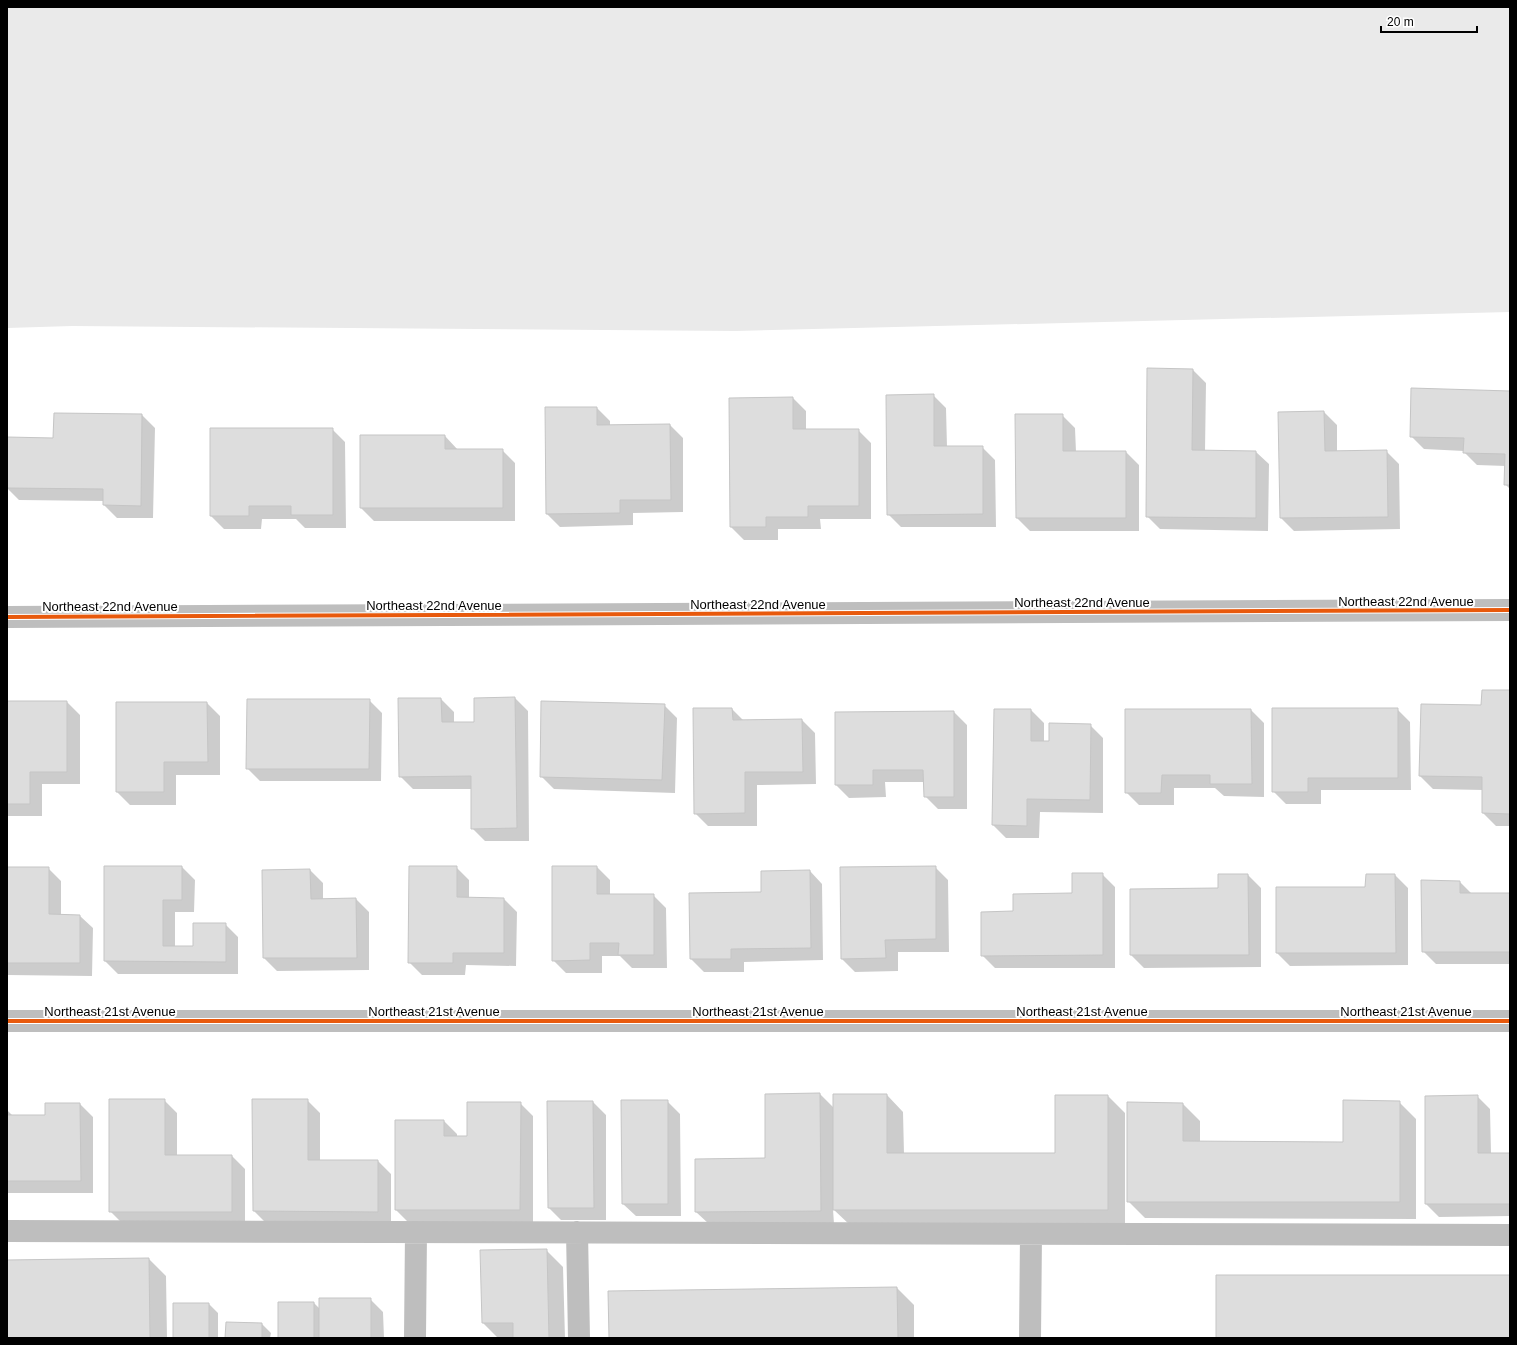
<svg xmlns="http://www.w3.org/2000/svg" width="1517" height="1345" viewBox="0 0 1517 1345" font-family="Helvetica,sans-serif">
<rect width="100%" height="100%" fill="#fff"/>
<path fill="#eaeaea" d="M7,7H1510V312L736,331L72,326L7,328Z"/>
<path fill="#0003" d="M1193,370L1206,383L1205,451L1256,452L1269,464L1268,531L1160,529L1147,516Z
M1510,392V489L1505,484L1506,466L1477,465L1464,452V451L1424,449L1411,436Z
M933,395L946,408L947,447H982L995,460L996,527H901L888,514Z
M793,398L806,411V430H858L871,443V519H820L821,529H778V540H744L731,527Z
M546,408H597L610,421V426L670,425L683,438V512L633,513V525L560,527L547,514Z
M1324,412L1337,425V452L1386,451L1399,464L1400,529L1294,531L1281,518Z
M142,415L155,428L153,518H117L104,505V501L19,500L7,488V438L54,439Z
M1062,415L1075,428L1076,452H1126L1139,465V531H1030L1017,518Z
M332,429L345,442L346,528H305L296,519H262L261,529H224L211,516Z
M445,436L458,450H502L515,463V521H374L361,508Z
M1510,691V826H1496L1483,813V790L1433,789L1420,776L1482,706Z
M515,698L528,711L529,841H485L472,828V789H413L400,776L399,699H441L454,712V723H475V699Z
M369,700L382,713L381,781H260L247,768Z
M7,702H67L80,715V784H42V816H7Z
M207,703L220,716V775H176V805H130L117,792Z
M664,705L677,718L675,793L554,789L541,776Z
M732,709L744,721L802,720L815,733L816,784L757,785V826H708L695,813Z
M1397,709L1410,722L1411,790H1321V804H1286L1273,791Z
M995,710H1031L1044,723V742H1050L1090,725L1103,738V813L1040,812L1039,838H1006L993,825Z
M1251,710L1264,723V797L1224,796L1215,788H1174V805H1139L1126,792Z
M954,712L967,725V809H938L925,796V782H885L886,797L849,798L836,785Z
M182,867L195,880L194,912H175V947H194L225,924L238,937V974H118L105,961Z
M456,867L469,880V898L504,899L517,912L516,966L466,965L465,975H422L409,962Z
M597,867L610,880V895H653L666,908L667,968H632L620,956H602V973H566L553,960Z
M935,867L948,880L949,952H898V971L855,972L842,959Z
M7,868H48L61,881V916H80L93,928L92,976L7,975Z
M310,870L323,883V900L356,899L369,912V970L277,971L264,958Z
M810,871L822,884L823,960L744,962V972H704L691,959L762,893Z
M1102,874L1115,887V968H995L982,955L1014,912L1073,894Z
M1248,875L1261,888V967L1144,968L1131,955L1219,889Z
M1395,875L1408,888V965L1290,966L1277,953L1366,888Z
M1460,882L1472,894H1510V964H1436L1423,951Z
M820,1094L834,1108L887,1095L903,1112L904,1154H1056L1108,1096L1125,1113V1226H851L833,1209L834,1224H709L696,1212L766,1159Z
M1477,1096L1490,1109L1491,1154H1510V1216L1439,1217L1426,1204Z
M164,1100L177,1113V1156H232L245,1169V1225L123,1224L110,1211Z
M253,1100H307L320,1113V1161H378L391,1174V1224H267L254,1211Z
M667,1101L680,1114L681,1216H636L623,1204Z
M593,1102L606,1115V1220H561L549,1208Z
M1399,1102L1416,1119V1219L1145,1218L1128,1201L1183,1104L1200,1121V1142L1344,1143Z
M520,1103L533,1116V1223H409L396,1210L444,1121L457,1134V1137H468Z
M46,1104H80L93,1117V1193H7V1110L13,1116H46Z
M546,1250L563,1267L565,1338H498L483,1323Z
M149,1259L166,1276L167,1338H7V1261Z
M897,1288L914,1305V1338H610Z
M370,1299L383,1312L384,1338H279L314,1303L320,1309Z
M174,1304H209L218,1313V1338H174Z
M262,1324L271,1333L270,1338H226Z"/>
<path fill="#ddd" stroke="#c5c5c5" d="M1147,368L1193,369L1192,450L1256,451V518L1146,517Z
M1411,388L1510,391V485H1504L1505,454L1463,453L1464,438L1410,437Z
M934,394V446H983V514L887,515L886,395Z
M793,397V429H859V506H808V517H766V527H730L729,398Z
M545,407H597V425L670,424L671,500H620V513L546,514Z
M1324,411L1325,451L1387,450L1388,517L1280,518L1278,412Z
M54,413L142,414L141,506L103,505V489L7,488V437L53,438Z
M1015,414H1063V451H1126V518H1016Z
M210,428H333V515H291V506H249V516H210Z
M360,435H445V449H503V508H360Z
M1482,690H1510V814L1482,813V777L1419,776L1421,704L1481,705Z
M515,697L517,828L471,829V776L399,777L398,698H441L442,722H474V698Z
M247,699H370L369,769H246Z
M7,701H67V772H30V804H7Z
M541,701L665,704L662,780L540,777Z
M116,702H207L208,762H164V792H116Z
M693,708H732L733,720L802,719L803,772H745V813L694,814Z
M1272,708H1398V778H1308V792H1272Z
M994,709H1031V741H1049V723L1091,724L1090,800L1027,799V826L992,825Z
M1125,709H1251L1252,784H1210V775H1162L1161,793H1125Z
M954,711V797H924L923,770H873V785H835V712Z
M104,866H182V900H163V946H193V923H226V962L104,961Z
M409,866H457V897L504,898V953H453V963H408Z
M552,866H597V894H654V955H618L619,943H590V960L552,961Z
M936,866V939L885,940L886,958L841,959L840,867Z
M7,867H49V914L80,915V963H7Z
M310,869L311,899L356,898L357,958H263L262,870Z
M810,870L811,948L731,949V959H690L689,893L761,892V871Z
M1072,873H1103V955L981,956V912L1013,911V894L1072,893Z
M1218,874H1248L1249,955H1130V889L1218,888Z
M1366,874H1395L1396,953H1276V887H1365Z
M1421,880L1460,881V893H1510V952H1422Z
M820,1093L821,1211L695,1212V1159L765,1158V1094Z
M833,1094H887V1153H1055V1095H1108V1210H833Z
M1478,1095V1153H1510V1204H1425V1096Z
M109,1099H165V1155H232V1212H109Z
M252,1099H308V1160H378V1212L253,1211Z
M621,1100H668V1204H622Z
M1343,1100L1400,1101V1202H1127V1102L1183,1103V1141L1343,1142Z
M547,1101H593L594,1208H548Z
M467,1102H521L520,1210H395V1120H444V1136H467Z
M45,1103H80L81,1181H7V1115H45Z
M547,1249L549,1338H513V1323H482L480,1250Z
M149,1258L150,1338H7V1260Z
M1216,1275H1510V1338H1216Z
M897,1287L898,1338H609L608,1291Z
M319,1298H371V1338H319Z
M278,1302H314V1338H278Z
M173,1303H209V1338H173Z
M226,1322L262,1323V1338H225Z"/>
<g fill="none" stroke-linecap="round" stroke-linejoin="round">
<path stroke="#bebebe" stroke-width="22" d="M7,617L1510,610
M7,1021H1510
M7,1231L1510,1235
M577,1232L579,1338
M415,1338L416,1232
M1030,1338L1031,1234"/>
<defs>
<path id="cycleway" d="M7,617L1510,610
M7,1021H1510"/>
</defs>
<use href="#cycleway" stroke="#fff" stroke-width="6"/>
<use href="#cycleway" stroke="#e8590c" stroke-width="4"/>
</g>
<g text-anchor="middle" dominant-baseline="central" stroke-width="4" stroke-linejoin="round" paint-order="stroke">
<g font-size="13" fill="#000" stroke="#fff">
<text x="1406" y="601">Northeast 22nd Avenue</text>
<text x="1082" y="602">Northeast 22nd Avenue</text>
<text x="758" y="604">Northeast 22nd Avenue</text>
<text x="434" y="605">Northeast 22nd Avenue</text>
<text x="110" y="606">Northeast 22nd Avenue</text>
<text x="110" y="1011">Northeast 21st Avenue</text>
<text x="434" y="1011">Northeast 21st Avenue</text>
<text x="758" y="1011">Northeast 21st Avenue</text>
<text x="1082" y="1011">Northeast 21st Avenue</text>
<text x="1406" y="1011">Northeast 21st Avenue</text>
</g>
</g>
<rect width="1517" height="1345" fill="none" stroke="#000000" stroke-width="16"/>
<path d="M1381 26v6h96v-6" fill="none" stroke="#000000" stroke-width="2"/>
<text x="1387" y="26" font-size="12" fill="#000000" stroke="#ffffff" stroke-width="3" paint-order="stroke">20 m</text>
</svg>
